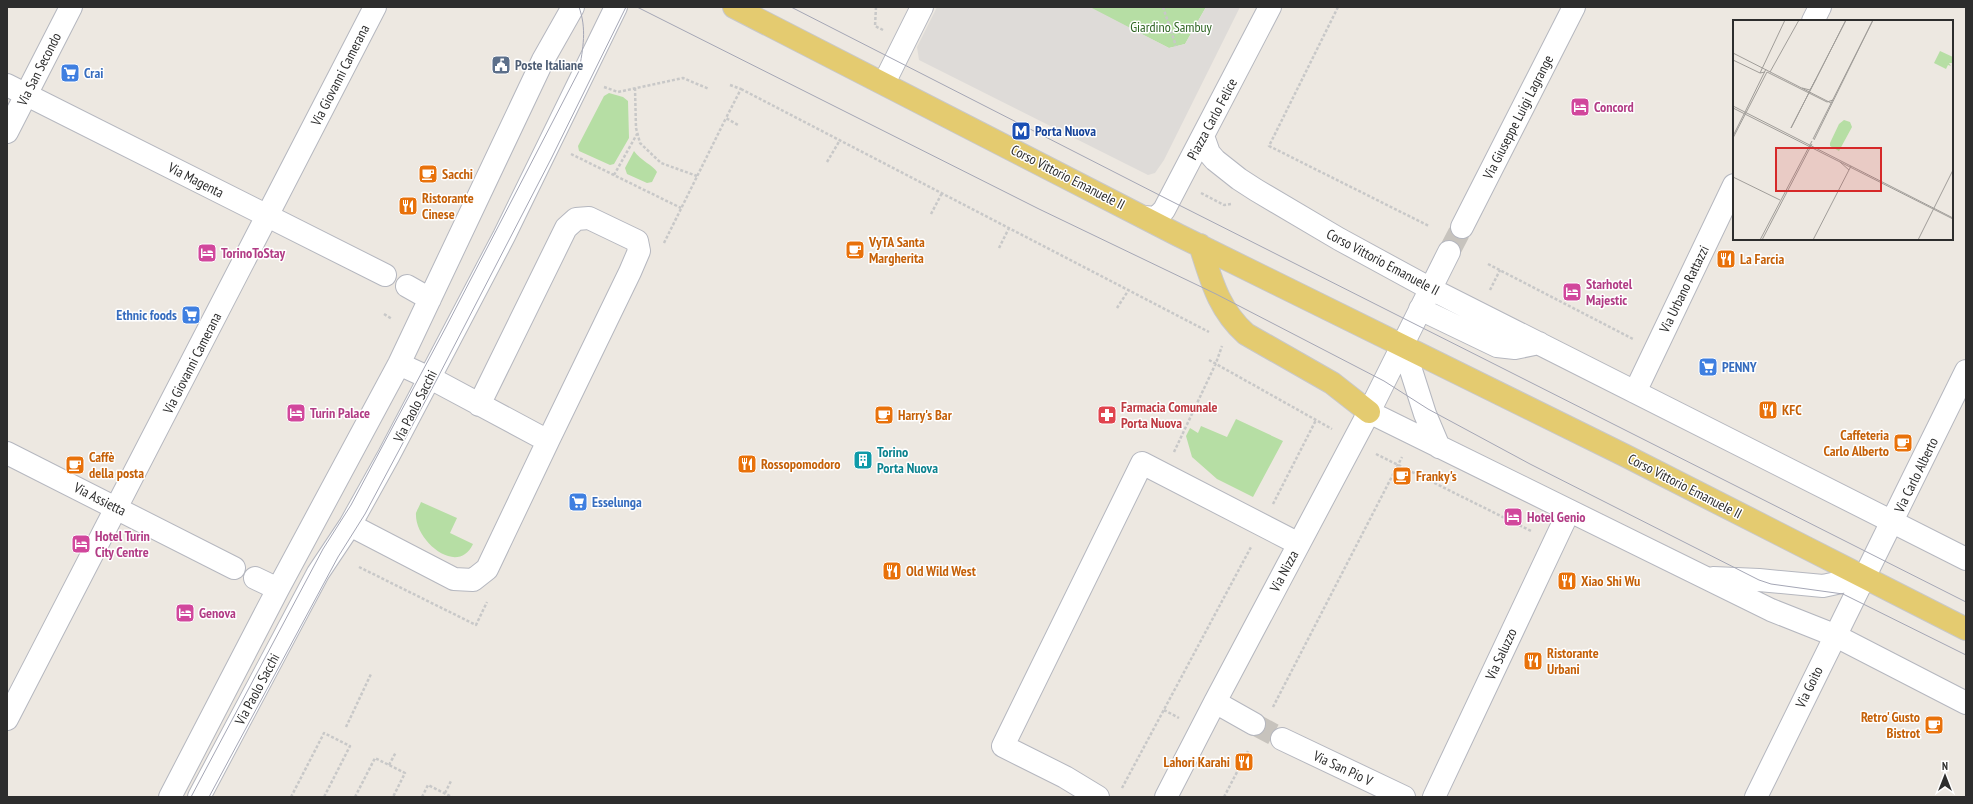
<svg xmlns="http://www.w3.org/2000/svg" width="1973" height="804" viewBox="0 0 1973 804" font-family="'PT Sans Narrow',sans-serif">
<rect width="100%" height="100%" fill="#ede8e1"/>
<path fill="#b6dea4" d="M1088,7H1206L1185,44L1169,48Z
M609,93L623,97L628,101L629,138L614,164L610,165L579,151L578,146L604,96Z
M634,151C640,160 654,166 657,172L652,182L647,183L627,174L625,168Z
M1236,419L1283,441L1253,497L1217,479L1192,457L1186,436L1190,428L1198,433L1201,426L1227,437Z
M421,502L457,518L450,533L473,544C458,577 414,541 416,513C417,510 420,505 421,502Z"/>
<path fill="#dedbd8" d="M937,7H1090L1169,48L1185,44L1206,7H1240L1164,160L1155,173L1148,175L919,60L917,47Z"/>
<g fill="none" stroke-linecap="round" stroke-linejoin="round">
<path stroke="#c7c3bd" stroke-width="22" stroke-dasharray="22 11" stroke-linecap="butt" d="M1449,252L1462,227
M1254,724L1282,739"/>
<defs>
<path id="minor" d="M1813,21L1820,7
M884,83L922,7
M7,85L385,275
M7,132L71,7
M1203,136L1209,153L1215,160L1239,179L1256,190L1339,239L1429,288L1966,559
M1144,217L1156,218L1164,210L1270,7
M1462,227L1574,7
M407,286L430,299
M1420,309L1497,346L1515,348L1539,343
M1403,345L1425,414L1439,447
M1635,392L1734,185
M479,405L566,228L576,219L589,218L637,241L639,251L630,272L548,441
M1369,412L1771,610L1834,635L1966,703
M7,453L234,568
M350,525L454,579L473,580L487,569L548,441L436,381L399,364
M255,578L278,589
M1713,578L1759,580L1823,586L1864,577
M1215,702L1254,724
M7,719L375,7
M1282,739L1404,797
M170,797L278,589L399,364L543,60L573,7
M199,797L318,573L350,525L389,455L504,236L616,7
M1098,797L1065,777L1003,746L1142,463L1299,544
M1166,797L1215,702L1369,412L1449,252
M1434,797L1569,511
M1756,797C1825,654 1897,514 1966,371"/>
<path id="major" d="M734,7L1178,235L1624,455L1966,629
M1200,245C1211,279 1218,309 1246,334L1332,383L1369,412"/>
</defs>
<use href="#minor" stroke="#b5b7bf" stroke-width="24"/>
<use href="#major" stroke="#c8c8c8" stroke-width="24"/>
<path stroke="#c8c8c8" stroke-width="2.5" stroke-dasharray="3 2" stroke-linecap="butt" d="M876,7L875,26L883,30
M1163,7L1176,46
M1338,7L1269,146L1429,226
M730,85L741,89L726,118L738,125
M604,87L618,92L683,78L709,89
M635,88L636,128L640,143L661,163L697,176
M741,89L1209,332
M571,154L681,208
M827,162L840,140
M614,175L637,134
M1201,193L1224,205L1231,204
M931,214L942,193
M664,243L726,118
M999,248L1009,228
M1488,264L1633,339
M1490,290L1500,270
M1117,308L1128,291
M384,314L392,319
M1209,360L1332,429
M1174,452L1216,363L1222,346
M1376,454L1531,531
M1273,504L1316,420
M359,567L476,625L487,602
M1273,707L1402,457
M1164,710L1179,718
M346,727L371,674
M389,765L396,752
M1122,788L1251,547
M445,793L451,781
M291,797L324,733L350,746L324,797
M355,797L375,758L405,773L393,797
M422,797L428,785L452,797
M1224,797L1248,751"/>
<use href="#minor" stroke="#fff" stroke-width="22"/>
<use href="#major" stroke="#e4cb70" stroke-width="22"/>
<path stroke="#a4a6b5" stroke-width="1" d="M637,7L1039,209L1216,294L1384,381L1428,409L1530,464L1759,580L1771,584L1843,594L1966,655
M791,7L1169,200L1966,602
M191,797L323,549L351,505L446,327L579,71C583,48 587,29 579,7
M209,797L338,557L365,514L436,381L551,159L626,7"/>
</g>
<defs>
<symbol id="civic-square" viewBox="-11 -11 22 22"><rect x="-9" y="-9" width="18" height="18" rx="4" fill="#5c6f8a" stroke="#fff"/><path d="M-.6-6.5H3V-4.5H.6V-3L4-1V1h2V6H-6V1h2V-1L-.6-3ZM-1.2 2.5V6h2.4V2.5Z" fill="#fff"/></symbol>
<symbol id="supermarket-square" viewBox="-11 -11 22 22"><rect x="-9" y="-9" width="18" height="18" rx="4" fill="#3f7fe0" stroke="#fff"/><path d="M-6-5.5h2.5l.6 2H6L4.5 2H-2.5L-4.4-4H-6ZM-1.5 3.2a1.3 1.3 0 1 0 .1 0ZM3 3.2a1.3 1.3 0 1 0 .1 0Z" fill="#fff"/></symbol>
<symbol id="hotel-square" viewBox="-11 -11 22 22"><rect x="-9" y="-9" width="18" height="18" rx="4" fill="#d1479c" stroke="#fff"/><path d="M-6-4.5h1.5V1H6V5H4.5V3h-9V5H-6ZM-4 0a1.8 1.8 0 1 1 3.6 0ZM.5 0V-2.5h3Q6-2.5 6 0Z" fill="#fff"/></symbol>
<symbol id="metro-square" viewBox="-11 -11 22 22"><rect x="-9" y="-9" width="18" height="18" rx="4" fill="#1a4fb4" stroke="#fff"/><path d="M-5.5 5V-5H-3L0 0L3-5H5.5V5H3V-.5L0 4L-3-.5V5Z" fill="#fff"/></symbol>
<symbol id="cafe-square" viewBox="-11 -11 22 22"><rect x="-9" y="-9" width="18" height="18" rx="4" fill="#e8710a" stroke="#fff"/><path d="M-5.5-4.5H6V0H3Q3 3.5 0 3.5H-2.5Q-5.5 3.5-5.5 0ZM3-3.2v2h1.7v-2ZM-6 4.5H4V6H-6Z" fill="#fff"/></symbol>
<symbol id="restaurant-square" viewBox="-11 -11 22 22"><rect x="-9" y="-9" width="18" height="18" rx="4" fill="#e8710a" stroke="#fff"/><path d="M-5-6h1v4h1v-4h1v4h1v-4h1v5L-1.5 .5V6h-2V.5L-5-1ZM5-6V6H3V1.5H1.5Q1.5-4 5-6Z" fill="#fff"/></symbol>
<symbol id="pharmacy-square" viewBox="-11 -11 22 22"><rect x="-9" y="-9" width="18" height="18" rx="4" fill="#e0444e" stroke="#fff"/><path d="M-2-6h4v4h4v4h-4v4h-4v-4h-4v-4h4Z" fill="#fff"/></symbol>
<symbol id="building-square" viewBox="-11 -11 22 22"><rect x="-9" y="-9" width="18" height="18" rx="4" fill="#0f9aa8" stroke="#fff"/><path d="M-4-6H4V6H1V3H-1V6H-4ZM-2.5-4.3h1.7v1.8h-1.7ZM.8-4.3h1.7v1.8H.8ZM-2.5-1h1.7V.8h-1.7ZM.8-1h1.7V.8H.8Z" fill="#fff"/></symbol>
</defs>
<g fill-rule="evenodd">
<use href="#civic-square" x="490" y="54" width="22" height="22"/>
<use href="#supermarket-square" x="59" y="62" width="22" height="22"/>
<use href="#hotel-square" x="1569" y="96" width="22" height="22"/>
<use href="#metro-square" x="1010" y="120" width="22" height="22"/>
<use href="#cafe-square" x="417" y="163" width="22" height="22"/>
<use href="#restaurant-square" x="397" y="195" width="22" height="22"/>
<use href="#cafe-square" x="844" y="239" width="22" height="22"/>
<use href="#hotel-square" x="196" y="242" width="22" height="22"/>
<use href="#restaurant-square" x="1715" y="248" width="22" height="22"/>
<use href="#hotel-square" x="1561" y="281" width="22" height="22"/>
<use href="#supermarket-square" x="180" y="304" width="22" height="22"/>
<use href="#supermarket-square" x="1697" y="356" width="22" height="22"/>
<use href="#restaurant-square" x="1757" y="399" width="22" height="22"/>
<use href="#hotel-square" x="285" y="402" width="22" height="22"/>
<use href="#cafe-square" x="873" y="404" width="22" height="22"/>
<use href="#pharmacy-square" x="1096" y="404" width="22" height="22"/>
<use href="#cafe-square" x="1892" y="432" width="22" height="22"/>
<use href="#building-square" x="852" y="449" width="22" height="22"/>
<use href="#restaurant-square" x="736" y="453" width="22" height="22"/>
<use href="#cafe-square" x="64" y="454" width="22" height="22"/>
<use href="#cafe-square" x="1391" y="465" width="22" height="22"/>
<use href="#supermarket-square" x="567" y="491" width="22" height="22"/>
<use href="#hotel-square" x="1502" y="506" width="22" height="22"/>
<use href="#hotel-square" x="70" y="533" width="22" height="22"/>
<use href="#restaurant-square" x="881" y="560" width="22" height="22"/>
<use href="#restaurant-square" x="1556" y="570" width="22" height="22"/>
<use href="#hotel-square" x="174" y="602" width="22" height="22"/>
<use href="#restaurant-square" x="1522" y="650" width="22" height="22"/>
<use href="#cafe-square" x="1923" y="714" width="22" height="22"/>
<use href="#restaurant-square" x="1233" y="751" width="22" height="22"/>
</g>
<g text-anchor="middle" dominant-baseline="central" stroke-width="3" stroke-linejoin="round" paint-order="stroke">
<g font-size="14" fill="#2f6523" stroke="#fff">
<text x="1171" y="27">Giardino Sambuy</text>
</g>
<g font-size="14" font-weight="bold" fill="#4e5e75" stroke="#fff" text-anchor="start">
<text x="515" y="65">Poste Italiane</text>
</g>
<g font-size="14" fill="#2d2d2d" stroke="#fff">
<text transform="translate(39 69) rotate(-63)">Via San Secondo</text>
<text transform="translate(340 75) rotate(-63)">Via Giovanni Camerana</text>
<text transform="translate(1518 117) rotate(-63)">Via Giuseppe Luigi Lagrange</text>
<text transform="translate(1212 119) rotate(-62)">Piazza Carlo Felice</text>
<text transform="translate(1068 177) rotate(27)">Corso Vittorio Emanuele II</text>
<text transform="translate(196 180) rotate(27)">Via Magenta</text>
<text transform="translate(1383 262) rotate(28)">Corso Vittorio Emanuele II</text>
<text transform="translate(1684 289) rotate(-64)">Via Urbano Rattazzi</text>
<text transform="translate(192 363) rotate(-63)">Via Giovanni Camerana</text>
<text transform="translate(415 406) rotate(-63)">Via Paolo Sacchi</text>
<text transform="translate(1916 475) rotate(-64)">Via Carlo Alberto</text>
<text transform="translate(1685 486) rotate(27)">Corso Vittorio Emanuele II</text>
<text transform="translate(100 499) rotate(27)">Via Assietta</text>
<text transform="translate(1284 571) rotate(-62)">Via Nizza</text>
<text transform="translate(1501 654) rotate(-65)">Via Saluzzo</text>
<text transform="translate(1809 687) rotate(-64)">Via Goito</text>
<text transform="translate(257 689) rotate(-62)">Via Paolo Sacchi</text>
<text transform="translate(1343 768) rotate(25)">Via San Pio V</text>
</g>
<g font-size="14" font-weight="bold" fill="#366cbe" stroke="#fff" text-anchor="start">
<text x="84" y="73">Crai</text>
<text x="177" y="315" text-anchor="end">Ethnic foods</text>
<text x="1722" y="367">PENNY</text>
<text x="592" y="502">Esselunga</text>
</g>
<g font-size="14" font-weight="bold" fill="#b23c85" stroke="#fff" text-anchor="start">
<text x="1594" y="107">Concord</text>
<text x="221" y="253">TorinoToStay</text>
<text x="1586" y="284">Starhotel<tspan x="1586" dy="16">Majestic</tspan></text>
<text x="310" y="413">Turin Palace</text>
<text x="1527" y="517">Hotel Genio</text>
<text x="95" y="536">Hotel Turin<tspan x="95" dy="16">City Centre</tspan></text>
<text x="199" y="613">Genova</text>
</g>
<g font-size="14" font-weight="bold" fill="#164399" stroke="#fff" text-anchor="start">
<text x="1035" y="131">Porta Nuova</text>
</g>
<g font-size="14" font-weight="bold" fill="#c56008" stroke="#fff" text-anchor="start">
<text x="442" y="174">Sacchi</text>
<text x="422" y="198">Ristorante<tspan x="422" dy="16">Cinese</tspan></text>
<text x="869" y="242">VyTA Santa<tspan x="869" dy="16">Margherita</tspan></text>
<text x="1740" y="259">La Farcia</text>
<text x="1782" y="410">KFC</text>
<text x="898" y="415">Harry's Bar</text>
<text x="1889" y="435" text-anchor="end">Caffeteria<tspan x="1889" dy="16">Carlo Alberto</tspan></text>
<text x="89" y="457">Caffè<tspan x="89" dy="16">della posta</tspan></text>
<text x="761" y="464">Rossopomodoro</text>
<text x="1416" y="476">Franky's</text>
<text x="906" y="571">Old Wild West</text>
<text x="1581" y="581">Xiao Shi Wu</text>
<text x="1547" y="653">Ristorante<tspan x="1547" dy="16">Urbani</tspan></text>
<text x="1920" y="717" text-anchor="end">Retro' Gusto<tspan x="1920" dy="16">Bistrot</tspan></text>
<text x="1230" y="762" text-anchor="end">Lahori Karahi</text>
</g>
<g font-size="14" font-weight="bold" fill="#be3a42" stroke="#fff" text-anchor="start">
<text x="1121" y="407">Farmacia Comunale<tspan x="1121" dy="16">Porta Nuova</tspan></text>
</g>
<g font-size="14" font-weight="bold" fill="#0d838f" stroke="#fff" text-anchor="start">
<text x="877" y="452">Torino<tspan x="877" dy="16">Porta Nuova</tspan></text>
</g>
</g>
<g transform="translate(1733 20)">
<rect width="220" height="220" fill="#ede8e1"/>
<path d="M207,31L220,37L219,43H216L218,46L215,45L213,49L201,43ZM111,100L117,102L119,107L106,131L97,126V123L106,104Z" fill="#b6dea4"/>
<path fill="none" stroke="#a09d99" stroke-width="1" d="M0,33L98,83M0,40L27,53L32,52M37,52L66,0M27,53L52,0M69,68L77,70L83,59M0,86L220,198M0,88L220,199M12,92L33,49M58,108L113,0M58,108L113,0M0,116L12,92M0,118L34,52L94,82L100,80M80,119L140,0M81,120L140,0M107,142L116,150M0,157L47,180M27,220L79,121M29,220L79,124M80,220L118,146M185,220L220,150"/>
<path fill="#d62828" fill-opacity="0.15" stroke="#d62828" stroke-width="2" d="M43,128H148V171H43Z"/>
<rect width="220" height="220" fill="none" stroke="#2d2d2d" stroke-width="2"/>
</g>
<rect width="1973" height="804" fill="none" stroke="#2d2d2d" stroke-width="16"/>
<g transform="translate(1945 776)" stroke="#ffffff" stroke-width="3" paint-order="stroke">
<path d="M0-3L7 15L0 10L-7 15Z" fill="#2d2d2d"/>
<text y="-6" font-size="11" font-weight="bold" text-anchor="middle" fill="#2d2d2d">N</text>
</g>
</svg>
